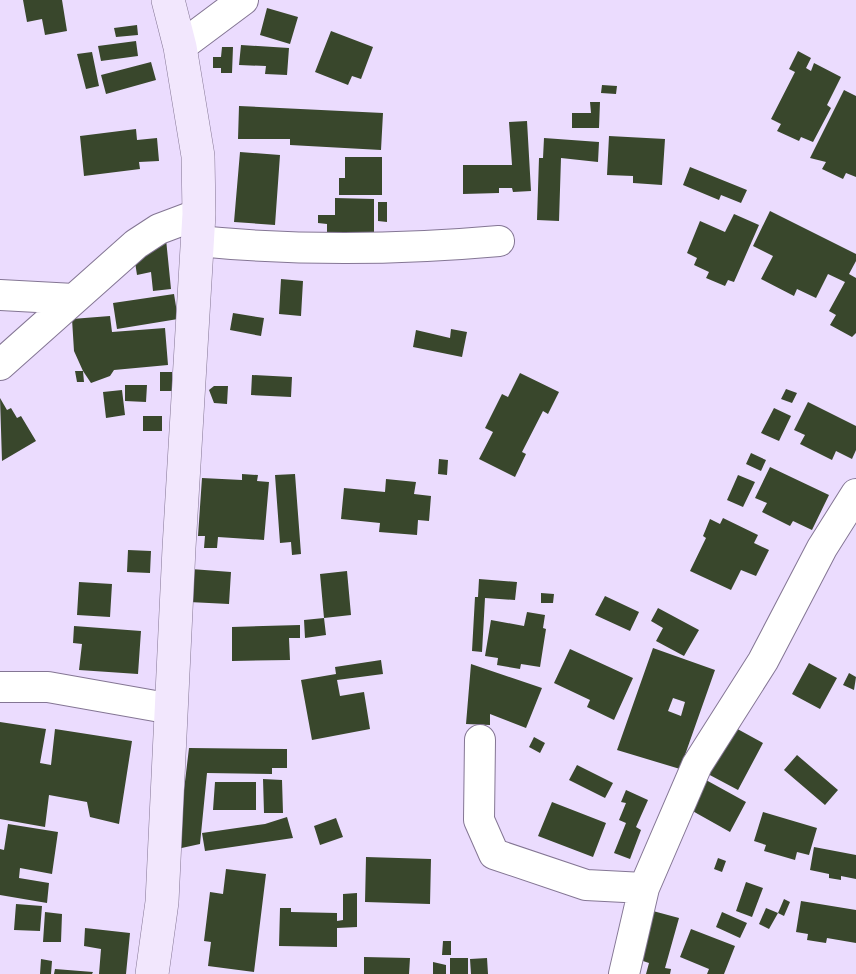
<svg xmlns="http://www.w3.org/2000/svg" width="856" height="974" viewBox="0 0 856 974" font-family="Barlow,sans-serif">
<rect width="100%" height="100%" fill="#ebdcfe"/>
<path fill="#39472c" fill-rule="evenodd" d="M23,0H62L67,31L45,35L42,19L27,22Z
M267,8L298,17L290,44L260,35Z
M137,25L138,35L116,37L114,28Z
M331,31L373,47L361,79L352,76L348,85L315,72Z
M136,41L138,56L101,61L98,46Z
M241,45L289,48L287,75L265,74L266,66L239,65Z
M222,47H233L232,73H221V68H213V57H221Z
M798,51L811,58L806,68L811,71L814,63L841,77L827,105L831,108L813,142L801,137L799,141L777,131L781,124L771,119L795,72L789,69Z
M92,52L99,86L86,89L77,54Z
M151,62L156,80L106,94L101,75Z
M602,85L617,86L616,94L601,93Z
M844,90L856,96V177L846,173L843,179L822,169L826,162L810,158Z
M590,102H600L599,128H572V113H591Z
M239,106L383,113L381,150L290,145V139H238Z
M527,121L531,191L513,192L512,188H499V193L463,194V165H512L509,122Z
M136,129L137,140L157,138L159,161L139,162L140,169L84,176L80,136Z
M609,136L665,139L662,185L633,183V176L607,175Z
M544,138L599,142L598,162L561,158L559,221L537,220L539,158H543Z
M240,152L280,155L275,225L234,222Z
M345,157H382V195H339V178H345Z
M690,167L747,190L741,203L721,195L719,200L683,185Z
M335,198L374,199V234L327,233V224L318,223V215H335Z
M378,202H387V222L378,221Z
M770,211L856,254V261L849,274L856,278V333L852,337L830,325L836,315L829,311L845,282L828,274L816,298L797,289L794,296L761,279L773,256L753,246Z
M734,214L759,225L734,282L728,280L725,286L706,278L709,272L694,265L697,258L687,253L700,221L725,232Z
M166,239L171,289L153,291L151,272L137,275L135,262Z
M281,279L303,281L301,316L279,314Z
M174,294L178,319L117,329L113,303Z
M233,313L264,318L261,336L230,330Z
M110,316L112,332L165,328L168,365L114,370L110,376L91,383L83,371L84,382H77L75,371H83L74,351L72,319Z
M451,329L467,332L462,357L413,347L416,330L450,338Z
M160,372H172V391H160Z
M520,373L559,392L548,414L543,411L522,452L526,454L515,477L479,459L493,432L485,428L502,394L508,397Z
M252,375L292,377L291,397L251,395Z
M125,385H147L146,402L125,401Z
M214,386H228L227,404L214,403L209,390Z
M786,389L797,393L792,403L781,399Z
M122,390L125,415L106,418L103,392Z
M0,398L7,410L11,408L17,418L21,416L36,441L2,461Z
M808,402L856,426V450L852,459L836,451L832,460L800,444L805,435L794,430Z
M774,408L791,416L779,441L761,433Z
M143,416H162V431H143Z
M751,453L766,460L761,471L746,464Z
M439,459L448,460L447,475L438,474Z
M770,467L829,495L812,530L793,521L790,526L762,512L767,503L755,498Z
M242,474L258,475L257,481L269,482L264,540L218,537L217,548H204L205,536H198L202,478L242,480Z
M295,474L301,554L292,555L291,542L280,543L275,475Z
M738,475L755,482L743,507L727,500Z
M386,479L416,482L414,494L431,496L429,521L418,520L417,535L379,532L380,523L341,519L344,488L385,492Z
M723,518L758,535L754,543L769,550L756,576L741,570L731,590L690,571L706,538L703,536L710,519L720,524Z
M128,550L151,551L150,573L127,572Z
M191,569L231,572L229,604L189,602Z
M347,571L351,615L324,618L320,574Z
M479,579L517,582L515,600L485,598L482,652L472,651L475,597H478Z
M79,582L112,584L110,617L77,615Z
M541,593L554,594L553,603H541Z
M605,596L639,612L630,631L595,615Z
M658,608L699,630L684,656L656,641L663,628L651,621Z
M527,612L545,615L543,628L546,629L540,667L521,664L520,669L497,665L498,658L485,656L491,620L524,626Z
M324,618L326,635L305,638L304,620Z
M300,625V638H289L290,660L232,661V627Z
M74,626L141,631L138,674L79,670L82,644L73,643Z
M653,648L715,670L680,769L617,750ZM673,698L685,702L681,716L668,711Z
M570,649L633,678L614,720L587,707L590,700L554,683Z
M381,660L383,674L337,680L340,696L364,692L370,729L312,740L301,680L336,674L335,667Z
M809,663L837,678L820,709L792,694Z
M471,664L542,688L526,728L490,714V725L466,724Z
M849,673L856,677L854,690L843,685Z
M0,722L46,729L40,763L51,765L55,729L132,741L119,824L90,817L87,802L49,795L45,827L0,819Z
M732,726L763,743L738,790L706,773Z
M534,737L545,743L540,753L529,747Z
M189,748L287,749V768H272V774L207,773L200,844L177,849Z
M797,755L838,790L825,805L784,770Z
M577,765L613,783L605,798L569,780Z
M263,779L282,780L283,813H264Z
M706,780L746,802L730,832L689,809Z
M215,782H256V810H213Z
M626,790L648,800L636,827L641,830L630,859L614,853L626,823L619,820L626,803L621,802Z
M552,802L606,823L593,857L538,836Z
M763,812L817,828L809,855L797,852L795,860L764,851L766,845L754,841Z
M287,817L293,838L205,851L202,833L265,824Z
M336,818L343,837L320,845L314,826Z
M8,824L58,832L52,874L20,868L19,878L49,883L47,903L0,895V849L4,850Z
M814,847L856,855V879L841,876V880L829,878V874L810,870Z
M366,857L431,859L430,904L365,902Z
M718,858L726,861L722,872L714,869Z
M226,869L266,874L254,972L208,966L211,942L204,941L210,892L223,894Z
M746,882L763,888L752,917L736,911Z
M357,893V927L337,928V947L279,946L280,908H291V912L337,913V921L343,920V894Z
M784,899L790,902L784,916L778,913L769,929L759,924L766,908L778,913Z
M801,901L856,910V943L827,938L826,943L807,940L808,934L796,932Z
M16,904L42,906L40,931L14,930Z
M653,911L679,918L665,968L671,969L670,974H646L649,963L640,960Z
M45,912L62,914L61,942H43Z
M722,912L747,923L740,938L716,927Z
M85,928L130,933L126,974H99L101,949L84,946Z
M691,929L735,946L724,974H707L709,969L680,957Z
M443,941H451V955H442Z
M364,957L410,958L409,974H364Z
M450,958H468V974H450Z
M487,958L488,974H471L470,959Z
M41,959L52,961L51,974H40Z
M433,962L446,965V974H433Z
M55,969L93,972L92,974H54Z"/>
<g fill="none" stroke-linecap="round" stroke-linejoin="round">
<defs>
<path id="street" d="M180,47L243,0
M198,241C299,251 398,250 499,241
M0,295L74,299
M0,365L136,244L159,229L199,214
M0,687H48L172,709
M480,740L479,820L494,854L586,885L644,888L697,765L763,661L822,548L856,494
M624,974L644,888"/>
<path id="secondary" d="M152,974L162,902L179,548L199,214L198,156L180,47L168,0"/>
</defs>
<use href="#street" stroke="#847694" stroke-width="32"/>
<use href="#secondary" stroke="#847694" stroke-width="34"/>
<use href="#street" stroke="#fff" stroke-width="30"/>
<use href="#secondary" stroke="#f2e7fd" stroke-width="33"/>
</g>
</svg>
